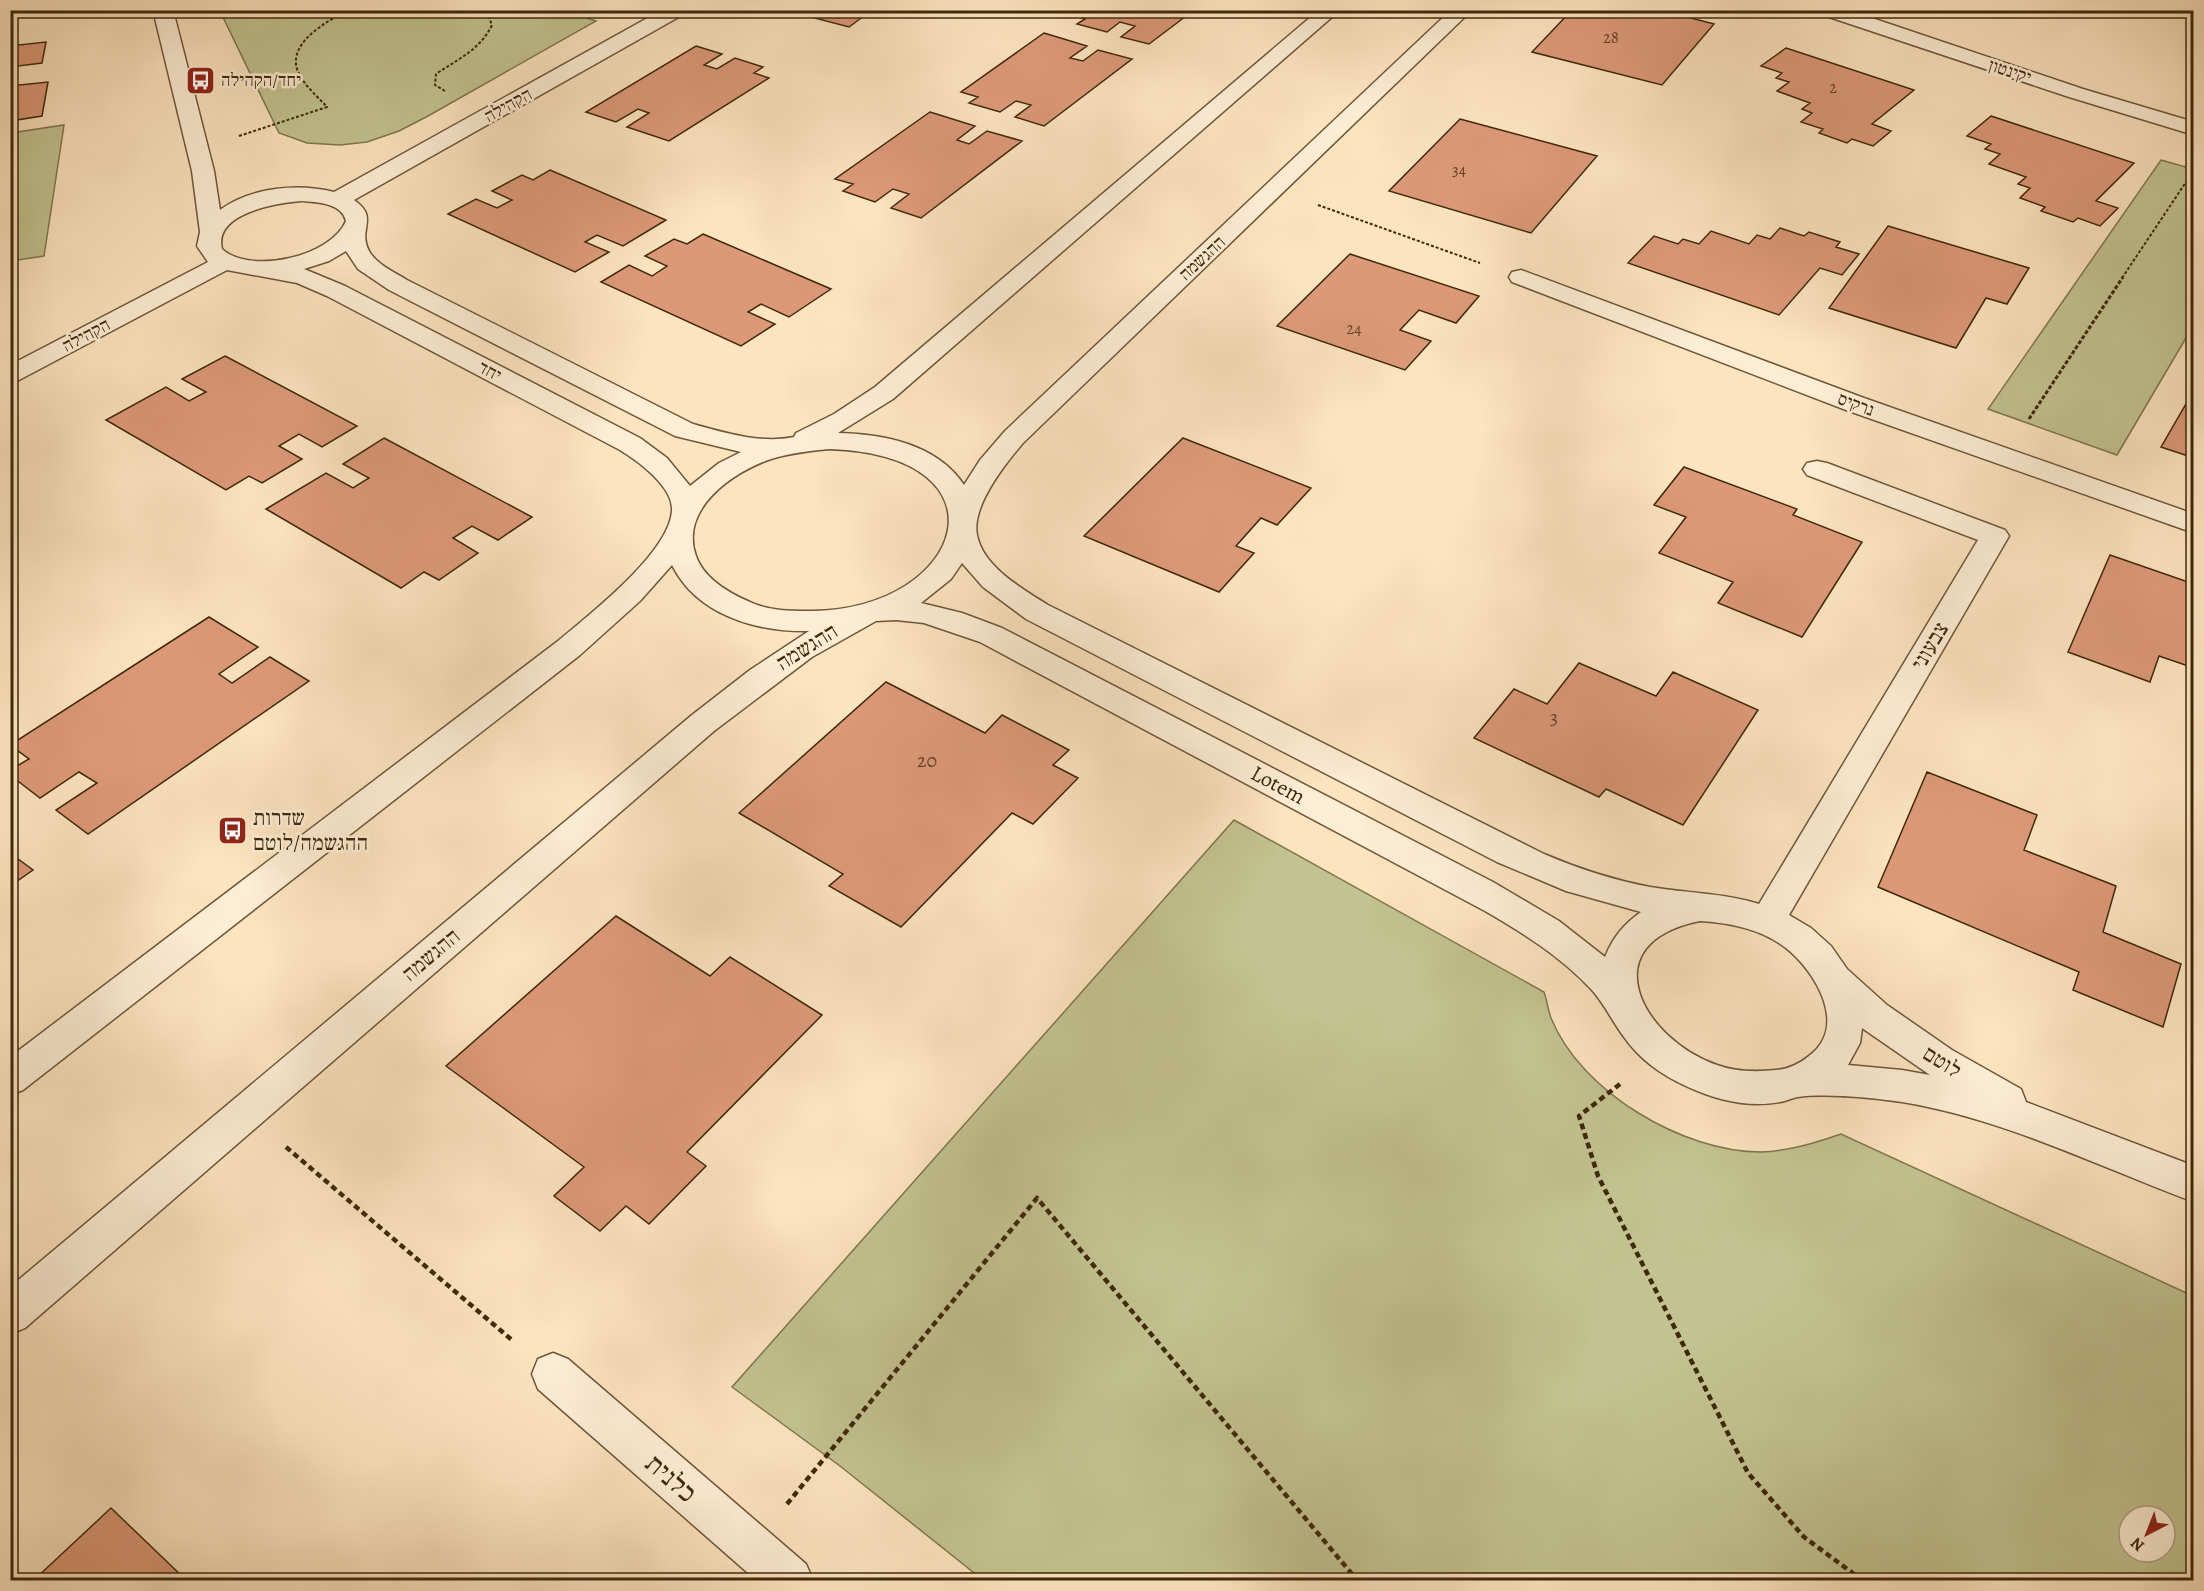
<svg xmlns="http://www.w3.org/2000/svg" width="2204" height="1591" viewBox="0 0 2204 1591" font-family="Alegreya,'Frank Ruhl Libre',serif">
<rect width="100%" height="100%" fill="#fce4bf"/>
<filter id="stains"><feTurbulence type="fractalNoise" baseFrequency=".00333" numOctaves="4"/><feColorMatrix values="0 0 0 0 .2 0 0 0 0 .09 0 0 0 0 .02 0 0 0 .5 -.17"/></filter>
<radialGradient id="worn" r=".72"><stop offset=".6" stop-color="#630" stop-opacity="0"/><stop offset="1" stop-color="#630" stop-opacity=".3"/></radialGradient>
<path fill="#c2c390" stroke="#80764e" stroke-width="1.5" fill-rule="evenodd" d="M564,11L596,21L428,116L399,131L367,142L340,145L307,143L279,133L220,11Z
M64,125L44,256L11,261V133Z
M2161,160L2193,169V326L2117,455L1988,409Z
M1234,820L1544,992C1547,1000 1548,1010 1551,1018C1581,1092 1683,1152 1761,1152C1789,1151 1815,1143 1841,1134L2193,1296V1580H983L840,1466L732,1387ZM2129,1516H2165V1552H2129Z"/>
<path fill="#dc9978" stroke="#3f280b" stroke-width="1.5" d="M815,10H872L849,27L807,16Z
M1074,10H1194L1149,44L1121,37L1135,26L1120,22L1107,32L1077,24L1085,19L1068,14Z
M1572,10H1660L1714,24L1662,85L1532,52Z
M1044,33L1087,46L1070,58L1083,61L1098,50L1132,59L1044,126L1015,117L1031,105L1016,101L1000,112L969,103L978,97L961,92Z
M46,42L42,63L10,67V46Z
M696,46L722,54L704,65L717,69L735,58L763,67L754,73L769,78L669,141L627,127L649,113L638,109L616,122L586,112Z
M1786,48L1914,90L1872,124L1891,131L1873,146L1852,139L1847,143L1819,133L1823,129L1801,122L1812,113L1802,109L1810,103L1777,91L1789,82L1776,78L1782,73L1761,66Z
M48,82L42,116L10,121V86Z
M930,112L975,126L957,140L969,144L987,131L1022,141L921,218L891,208L909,194L893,189L875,202L843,191L853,184L835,179Z
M1991,116L2134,163L2096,201L2118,208L2100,226L2078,218L2073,222L2041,211L2045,207L2020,198L2030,188L2018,184L2026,177L1989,164L2000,154L1985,149L1991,144L1967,136Z
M1460,119L1597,156L1531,233L1389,191Z
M550,170L666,220L623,246L597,235L585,242L609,252L575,272L448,214L476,199L497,208L512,200L492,191L522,175L533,180Z
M1888,226L2029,268L2007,304L1986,298L1956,348L1829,308Z
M1780,228L1804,236L1809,232L1840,242L1836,247L1859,254L1842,275L1820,268L1779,315L1628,263L1654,236L1678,244L1683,239L1699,244L1711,231L1749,244L1757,235L1770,239Z
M703,234L831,289L789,317L761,304L748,312L775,324L741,346L601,282L629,265L652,276L667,266L645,256L674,239L687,244Z
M1350,254L1479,296L1456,323L1419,310L1400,330L1431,341L1405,370L1277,326Z
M15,280L10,332V281Z
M225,356L357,426L322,447L299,434L279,446L302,459L262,483L249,476L226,490L106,420L166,387L189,401L206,392L182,379Z
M2194,390V458L2161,447Z
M384,438L532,517L498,540L472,526L453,538L478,553L439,580L424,572L401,588L266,509L326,473L353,488L369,478L343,464Z
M1183,438L1311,488L1277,525L1261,518L1236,546L1254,553L1219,592L1084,536Z
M1684,467L1797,509L1793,515L1862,542L1802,637L1718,603L1733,582L1659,553L1686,517L1654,505Z
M2110,555L2194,584V668L2159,656L2150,682L2068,652Z
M209,617L258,647L219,674L232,683L270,657L309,681L88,834L56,810L97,783L79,772L40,798L10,775V770L29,759L10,745Z
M1579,663L1656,696L1673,672L1758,710L1683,825L1606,789L1599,797L1474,738L1514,689L1547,704Z
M886,682L985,733L1002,715L1069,750L1053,765L1078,778L1033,824L1012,813L901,927L829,886L843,874L739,813Z
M1927,772L2037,815L2024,850L2116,886L2103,932L2181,964L2163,1027L2073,990L2079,972L1878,887Z
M10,853L33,870L10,886Z
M616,916L710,976L730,957L822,1015L687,1152L706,1166L649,1224L626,1206L600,1231L554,1196L584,1167L446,1066Z
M111,1508L186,1580H34Z"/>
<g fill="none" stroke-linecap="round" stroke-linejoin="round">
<defs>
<path id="minor" d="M153,10H173L214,171L220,210C251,187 299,183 334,192L662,10H686L684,14L354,200C380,218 357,229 369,251C376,264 394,272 407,280L693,424C725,433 761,444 794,437L796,433L834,414L875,387L1319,10H1340L893,399L838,433C883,434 937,444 964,485L980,460L1005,431L1451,10H1472L1023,443C1006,463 971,506 977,535C983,567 1023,589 1048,605L1544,854C1579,869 1613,880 1650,887C1686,893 1724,893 1759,904L1978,540L1807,475L1803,469L1807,463L1817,461L1827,463L2005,530L2009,536L1789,915L1811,928L1831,946L1847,969L1887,1005L1952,1050L2021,1089L2026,1102L2194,1166V1202C2097,1166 2005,1119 1902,1102C1872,1098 1827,1093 1798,1097C1792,1098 1786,1101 1780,1102C1749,1108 1716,1100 1688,1087C1663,1076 1639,1059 1624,1037C1612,1021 1604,1003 1591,989C1560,956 1523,933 1485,911L980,642L924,623L896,620L876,621L812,657L714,731L25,1328L10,1334V1287L692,715L750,670L809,631C756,632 697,615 672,565L640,601L580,655L23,1090L10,1095V1057L558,641C589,615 669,553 672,511C674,487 638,461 620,450L327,296L297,283L227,270L19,380L10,383V365L208,262L197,246L200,232L192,171ZM301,201C317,202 342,203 346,221C331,257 250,275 222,249C213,213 277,203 301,201ZM346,251L358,269L389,290L675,436L741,452L719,463L690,486L667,458L640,438L345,286L304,269L329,261ZM829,449C1014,455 966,609 812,611C791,611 769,611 750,602C729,593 704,579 696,556C679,509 733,472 771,459C790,453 809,451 829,449ZM962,563L983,587L1026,619L1497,862L1566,891L1641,912C1624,924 1613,937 1605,957L1559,921L1493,882L1002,628L962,613L921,603L951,579ZM1700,921C1731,923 1761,929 1786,948C1815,971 1849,1026 1809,1056C1799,1064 1789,1069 1776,1070C1757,1072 1736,1072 1717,1065C1642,1039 1590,943 1700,921ZM1862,1028L1930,1075L1902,1070L1848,1065L1860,1043Z
M1818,10H1848L2083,89L2194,122V135L2069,97L1820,14Z
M1521,270L1864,398L2194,514V533L1846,410L1512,282L1509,277L1512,272Z
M553,1353L568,1359L806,1564L813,1580H756L538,1389L532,1374L538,1359Z"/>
</defs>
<use href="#minor" stroke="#6e5738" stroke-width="3"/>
<path stroke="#3f280b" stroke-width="2" stroke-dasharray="3 2" stroke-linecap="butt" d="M445,91L435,85L436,74C458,59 480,50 492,25L487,13L483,10
M239,136L327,107C318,97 306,87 299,74C284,44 327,21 349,10
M1318,205L1480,263
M2122,278L2194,170"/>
<path stroke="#3f280b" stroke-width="3" stroke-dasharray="4 2" stroke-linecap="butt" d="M2029,419L2123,277"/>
<path stroke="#3f280b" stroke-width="4.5" stroke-dasharray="6 4" stroke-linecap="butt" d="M1620,1084L1579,1116L1598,1176L1748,1473L1804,1537L1862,1580
M286,1147L513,1341
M787,1504L1037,1198L1357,1580"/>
<use href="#minor" fill="#fdedd5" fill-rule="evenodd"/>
</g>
<defs>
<symbol id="bus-square" viewBox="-11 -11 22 22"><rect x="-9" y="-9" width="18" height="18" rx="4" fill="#8f2418" stroke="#fdedd5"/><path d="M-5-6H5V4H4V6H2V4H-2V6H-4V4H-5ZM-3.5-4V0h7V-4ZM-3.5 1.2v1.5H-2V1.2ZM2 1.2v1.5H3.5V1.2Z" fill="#fff"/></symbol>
</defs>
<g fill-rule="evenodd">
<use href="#bus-square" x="184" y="64" width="33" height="33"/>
<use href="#bus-square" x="216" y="814" width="33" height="33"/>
</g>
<g text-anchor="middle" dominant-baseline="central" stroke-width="5" stroke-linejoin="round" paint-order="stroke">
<g font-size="16" fill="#664426">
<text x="1611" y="38">28</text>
<text x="1833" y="88">2</text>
<text x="1459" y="170">34</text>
<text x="1354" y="329">24</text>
</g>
<g font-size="18" fill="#3f280b" stroke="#fdedd5">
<text transform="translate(2010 71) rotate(18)">יקינטון</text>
<text transform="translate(508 105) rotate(-29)">הקהילה</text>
<text transform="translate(1202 258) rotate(-43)">ההגשמה</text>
<text transform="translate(86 335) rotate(-28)">הקהילה</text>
<text transform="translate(490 371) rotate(28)">יחד</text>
<text transform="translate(1856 404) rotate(20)">נרקיס</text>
</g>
<g font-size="18" fill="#3f280b" stroke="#fdedd5" text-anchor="start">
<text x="221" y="80">יחד/הקהילה</text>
</g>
<g font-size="20" fill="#664426">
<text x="1554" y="717">3</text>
<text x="927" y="760">20</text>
</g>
<g font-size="22" fill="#3f280b" stroke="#fdedd5">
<text transform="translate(1930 646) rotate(-59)">צבעוני</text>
<text transform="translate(807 647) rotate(-32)">ההגשמה</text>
<text transform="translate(1278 785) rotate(28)">Lotem</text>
<text transform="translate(431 955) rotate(-40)">ההגשמה</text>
<text transform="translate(1942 1062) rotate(32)">לוטם</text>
</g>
<g font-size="22" fill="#3f280b" stroke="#fdedd5" text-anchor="start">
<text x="253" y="818">שדרות<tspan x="253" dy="25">ההגשמה/לוטם</tspan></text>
</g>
<g font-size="27" fill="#3f280b" stroke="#fdedd5">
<text transform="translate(671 1478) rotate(41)">כלנית</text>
</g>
</g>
<rect width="2204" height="1591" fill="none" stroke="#fce4bf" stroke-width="36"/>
<rect x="12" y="12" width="2180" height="1567" fill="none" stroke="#3f280b" stroke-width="3"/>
<rect x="18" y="18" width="2168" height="1555" fill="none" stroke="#3f280b" stroke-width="1.5"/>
<g transform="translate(2147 1534) rotate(222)"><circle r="28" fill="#fdedd5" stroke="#b19e84" stroke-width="1.5"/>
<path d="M0-4.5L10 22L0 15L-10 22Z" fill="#8f2418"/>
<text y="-9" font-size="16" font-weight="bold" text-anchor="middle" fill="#3f280b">N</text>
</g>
<rect width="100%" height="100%" filter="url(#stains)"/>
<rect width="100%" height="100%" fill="url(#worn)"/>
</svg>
